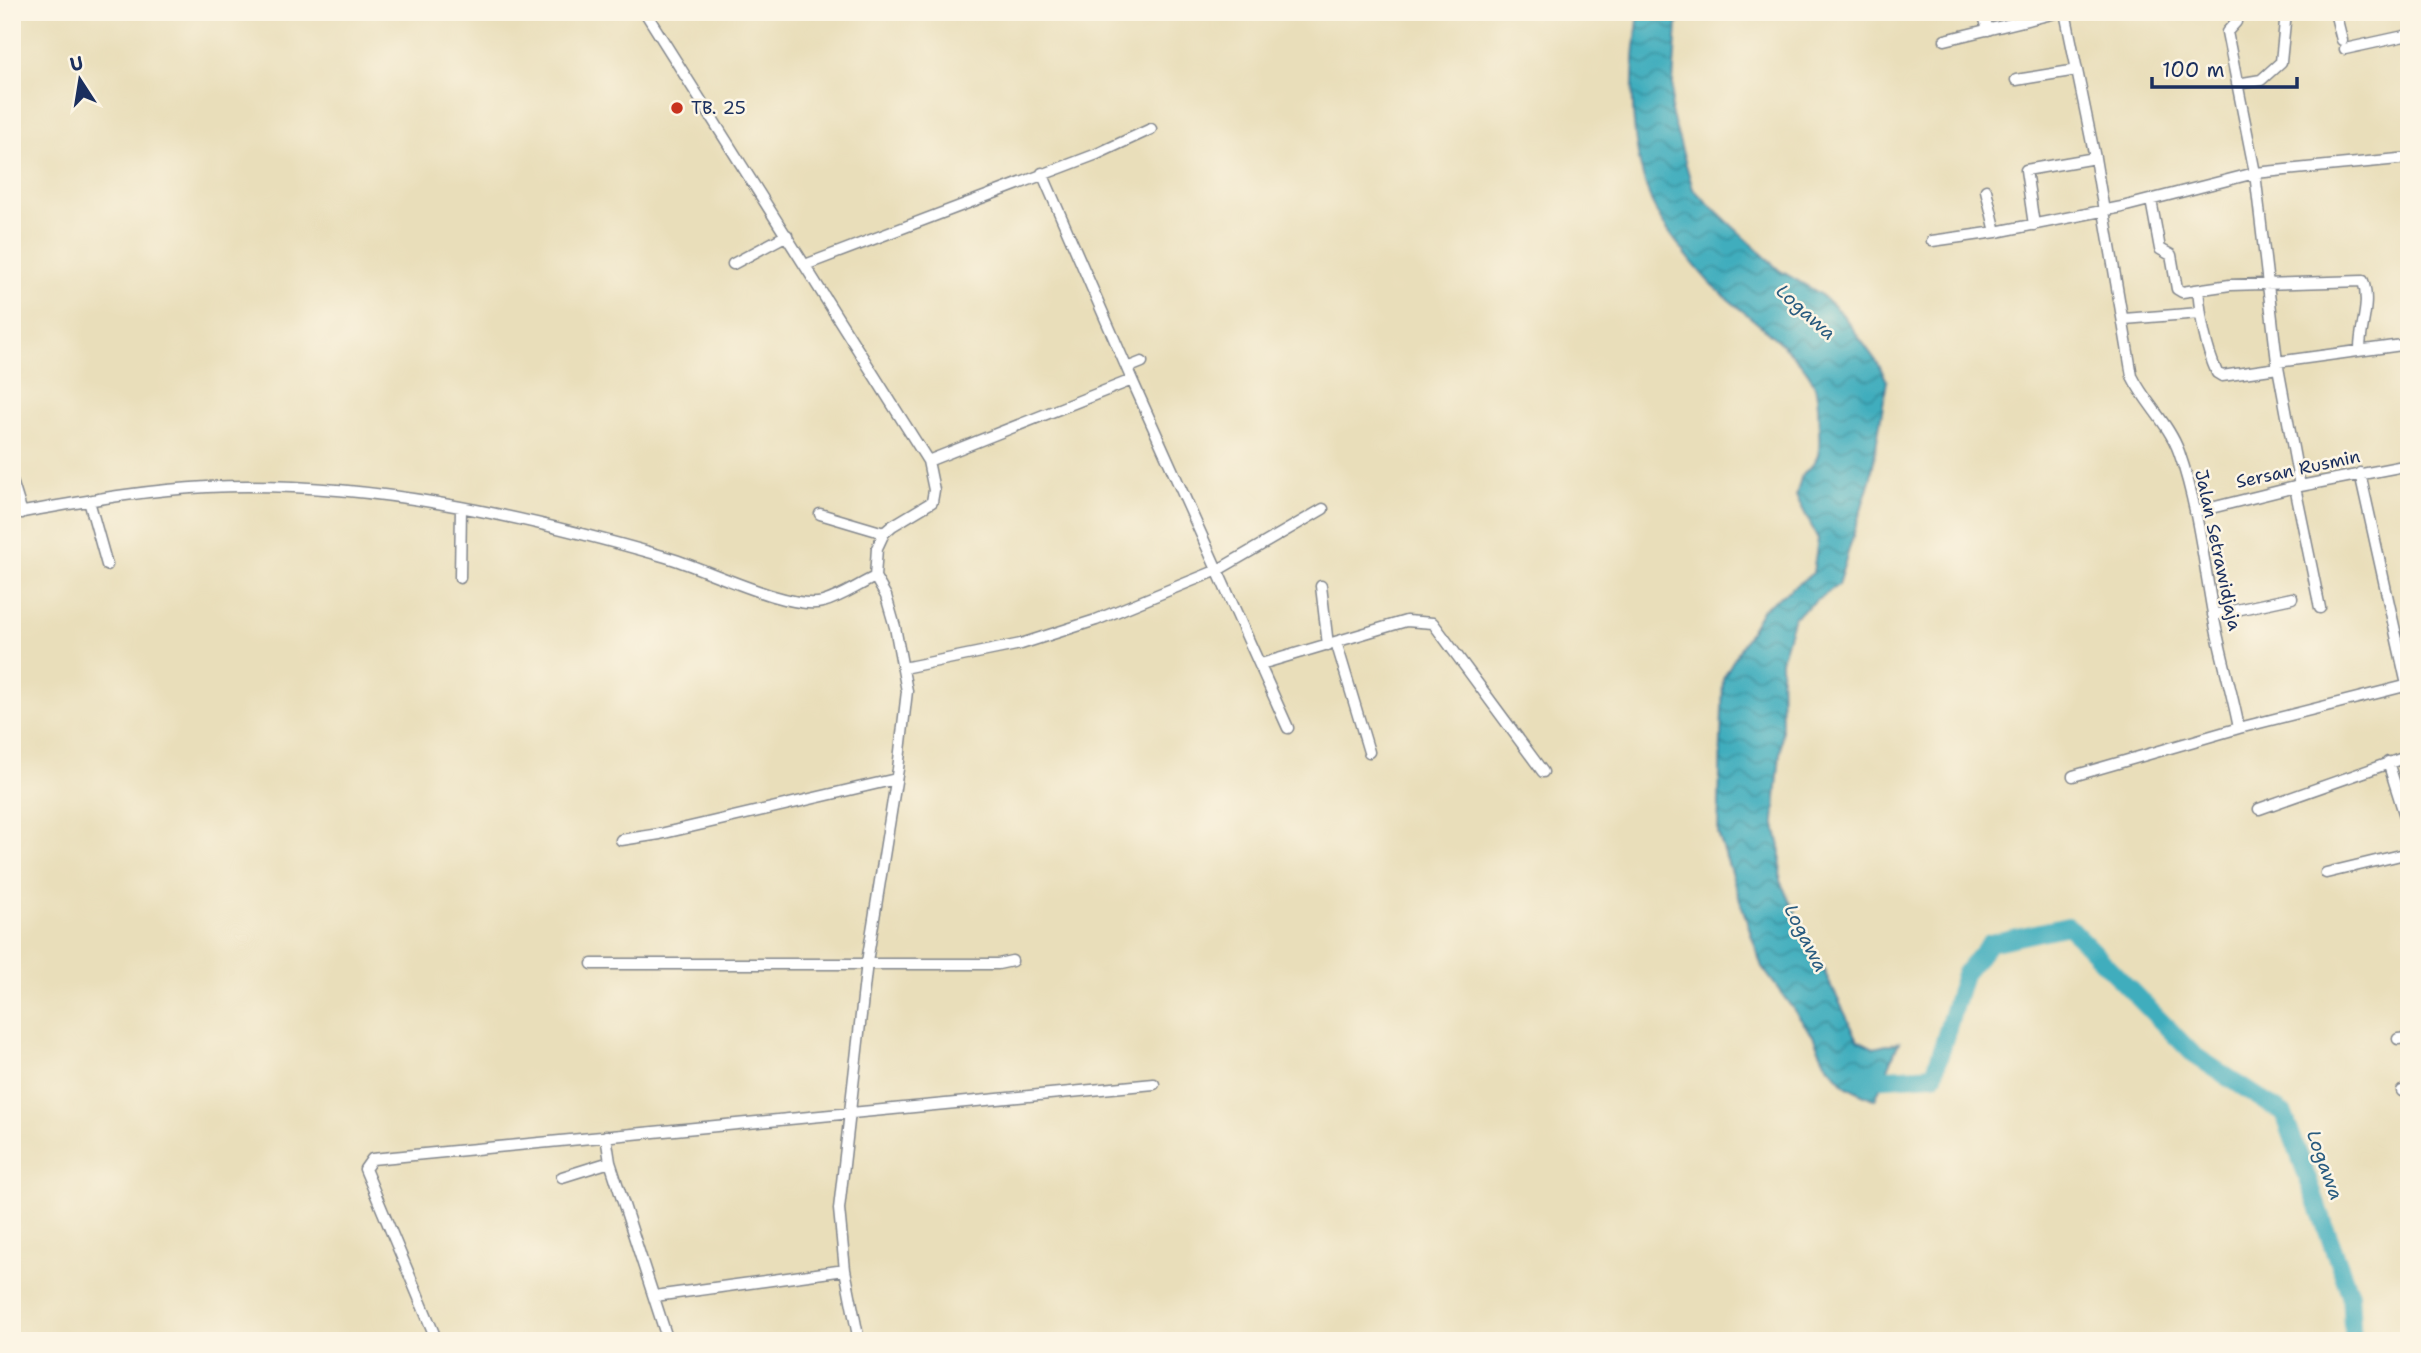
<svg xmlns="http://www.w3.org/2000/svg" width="2421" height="1353" viewBox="0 0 2421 1353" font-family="'Shantell Sans',sans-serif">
<defs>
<pattern id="water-waves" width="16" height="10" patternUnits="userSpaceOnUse" patternTransform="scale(1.75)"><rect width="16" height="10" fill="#3fadbd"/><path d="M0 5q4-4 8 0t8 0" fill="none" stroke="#348d9d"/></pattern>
</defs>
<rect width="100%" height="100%" fill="#fcf5e5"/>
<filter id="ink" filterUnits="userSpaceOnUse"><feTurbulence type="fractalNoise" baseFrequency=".0143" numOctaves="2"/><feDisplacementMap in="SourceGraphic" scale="14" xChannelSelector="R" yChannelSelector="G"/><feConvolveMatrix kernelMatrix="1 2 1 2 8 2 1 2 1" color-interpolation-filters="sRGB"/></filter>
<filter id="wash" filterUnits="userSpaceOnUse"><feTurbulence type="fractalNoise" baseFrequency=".00686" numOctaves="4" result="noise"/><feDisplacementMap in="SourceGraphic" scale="28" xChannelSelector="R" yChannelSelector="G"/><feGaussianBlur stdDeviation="1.57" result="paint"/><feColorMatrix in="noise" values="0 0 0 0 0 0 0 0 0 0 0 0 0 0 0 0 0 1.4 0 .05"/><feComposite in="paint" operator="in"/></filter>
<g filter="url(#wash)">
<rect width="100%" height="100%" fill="#e9deba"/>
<path fill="url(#water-waves)" stroke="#2d6e8e" stroke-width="2" d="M1639,12H1683L1677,25L1671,112L1693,189L1779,270L1819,293L1842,314L1879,365L1887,381L1871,477L1838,585L1794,617L1781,661L1782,731L1774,821L1781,851L1780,881L1858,1040L1874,1048L1899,1042L1875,1100L1847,1087L1825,1062L1813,1036L1762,967L1718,833L1723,678L1763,609L1813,573L1818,539L1796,496L1802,474C1821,461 1820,451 1819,429C1818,416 1819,399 1815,387C1804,353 1736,309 1710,283C1696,268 1664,228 1656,211C1627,151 1630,76 1639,12Z"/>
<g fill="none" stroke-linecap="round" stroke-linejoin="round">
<path stroke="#3fadbd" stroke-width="18" d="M1864,1073L1871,1079L1934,1075L1964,974L1990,943L2068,926L2194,1055L2284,1114L2350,1294L2353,1341"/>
</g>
</g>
<g filter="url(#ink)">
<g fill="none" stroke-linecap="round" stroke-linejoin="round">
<defs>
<path id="minor" d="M645,12L928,461L934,490L932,502L892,526L884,533L877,548L875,577L886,596L895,627L907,691L898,769L867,962L839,1209L845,1270L859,1341
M1983,12L1988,30
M2065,12L2095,158L2132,376C2145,403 2169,424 2179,452C2198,506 2204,564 2214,619C2221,656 2232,692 2239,728L2409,685
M2235,12L2236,22L2227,32L2255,173L2277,362L2300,486
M2335,12L2342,40
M1945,40L2060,12
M2345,49L2409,35
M2016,80L2077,70
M2237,84L2261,80L2281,62L2286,12
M1042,173L1132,380
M1986,190L1996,232L2122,207L2255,173L2409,158
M2151,200L2160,249L2171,255L2177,289L2182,292L2230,285L2363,281C2371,305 2360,326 2360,349
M2034,225L2026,170L2095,158
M1932,241L1996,232
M733,264L787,235
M805,265L1097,154L1151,129
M2198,290C2201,320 2205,346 2217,373L2222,376L2278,368
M2124,319L2200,313
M2277,362L2409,344
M1127,368L1142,362
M928,461L1132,380L1288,728
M2360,473L2409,694
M12,481L22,513
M2295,487L2320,608
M89,501L107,565
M2195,512L2295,487L2409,465
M12,514C76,503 141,490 207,487C363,480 517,514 666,557C703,567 789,611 823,602C841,597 858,585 875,577
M820,514L884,533
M460,578L461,507
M1321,586L1328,645
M2213,615L2292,598
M1336,642L1369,752
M1261,664L1406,621L1433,623L1543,772
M903,668L1021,644L1096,620L1218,570L1323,509
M2388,762L2409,829
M2073,776L2239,728
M2259,809L2409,756
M621,840L660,834L896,779
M2326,873L2409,853
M592,964H998L1012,961
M2398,1039L2409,1038
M2402,1091L2409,1090
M606,1136L610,1162L668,1341
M562,1177L610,1162
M655,1296L845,1270
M437,1341L365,1169L372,1159L1154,1084"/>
</defs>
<use href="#minor" stroke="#82868c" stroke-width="13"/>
<use href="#minor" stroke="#fff" stroke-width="10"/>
</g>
</g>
<circle fill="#c8321e" stroke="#fcf5e5" stroke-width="2.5" cx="677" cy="108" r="7"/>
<g text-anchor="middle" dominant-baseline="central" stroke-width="5" stroke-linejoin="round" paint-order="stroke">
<g font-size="18" fill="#1b2f5e" stroke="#fcf5e5" text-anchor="start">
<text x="691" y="108">TB. 25</text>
</g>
<g font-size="18" fill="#1b2f5e" stroke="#fcf5e5">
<text transform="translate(2298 469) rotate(-12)">Sersan Rusmin</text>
<text transform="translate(2218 550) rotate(78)">Jalan Setrawidjaja</text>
</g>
<g font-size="19" font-style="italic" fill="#285b7f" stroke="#fcf5e5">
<text transform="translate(1806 312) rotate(42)">Logawa</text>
<text transform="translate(1806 938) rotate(63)">Logawa</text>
<text transform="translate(2325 1165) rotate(70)">Logawa</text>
</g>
</g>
<rect width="2421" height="1353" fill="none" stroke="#fcf5e5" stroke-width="42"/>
<g transform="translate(80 80) rotate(348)" stroke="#fcf5e5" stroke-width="5" paint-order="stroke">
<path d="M0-5L12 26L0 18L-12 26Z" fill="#1b2f5e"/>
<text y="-10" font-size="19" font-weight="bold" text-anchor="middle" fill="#1b2f5e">U</text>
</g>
<path d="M2152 77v10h145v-10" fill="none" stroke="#1b2f5e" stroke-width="3.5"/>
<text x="2162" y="77" font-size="21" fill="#1b2f5e" stroke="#fcf5e5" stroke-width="5" paint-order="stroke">100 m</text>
</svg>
